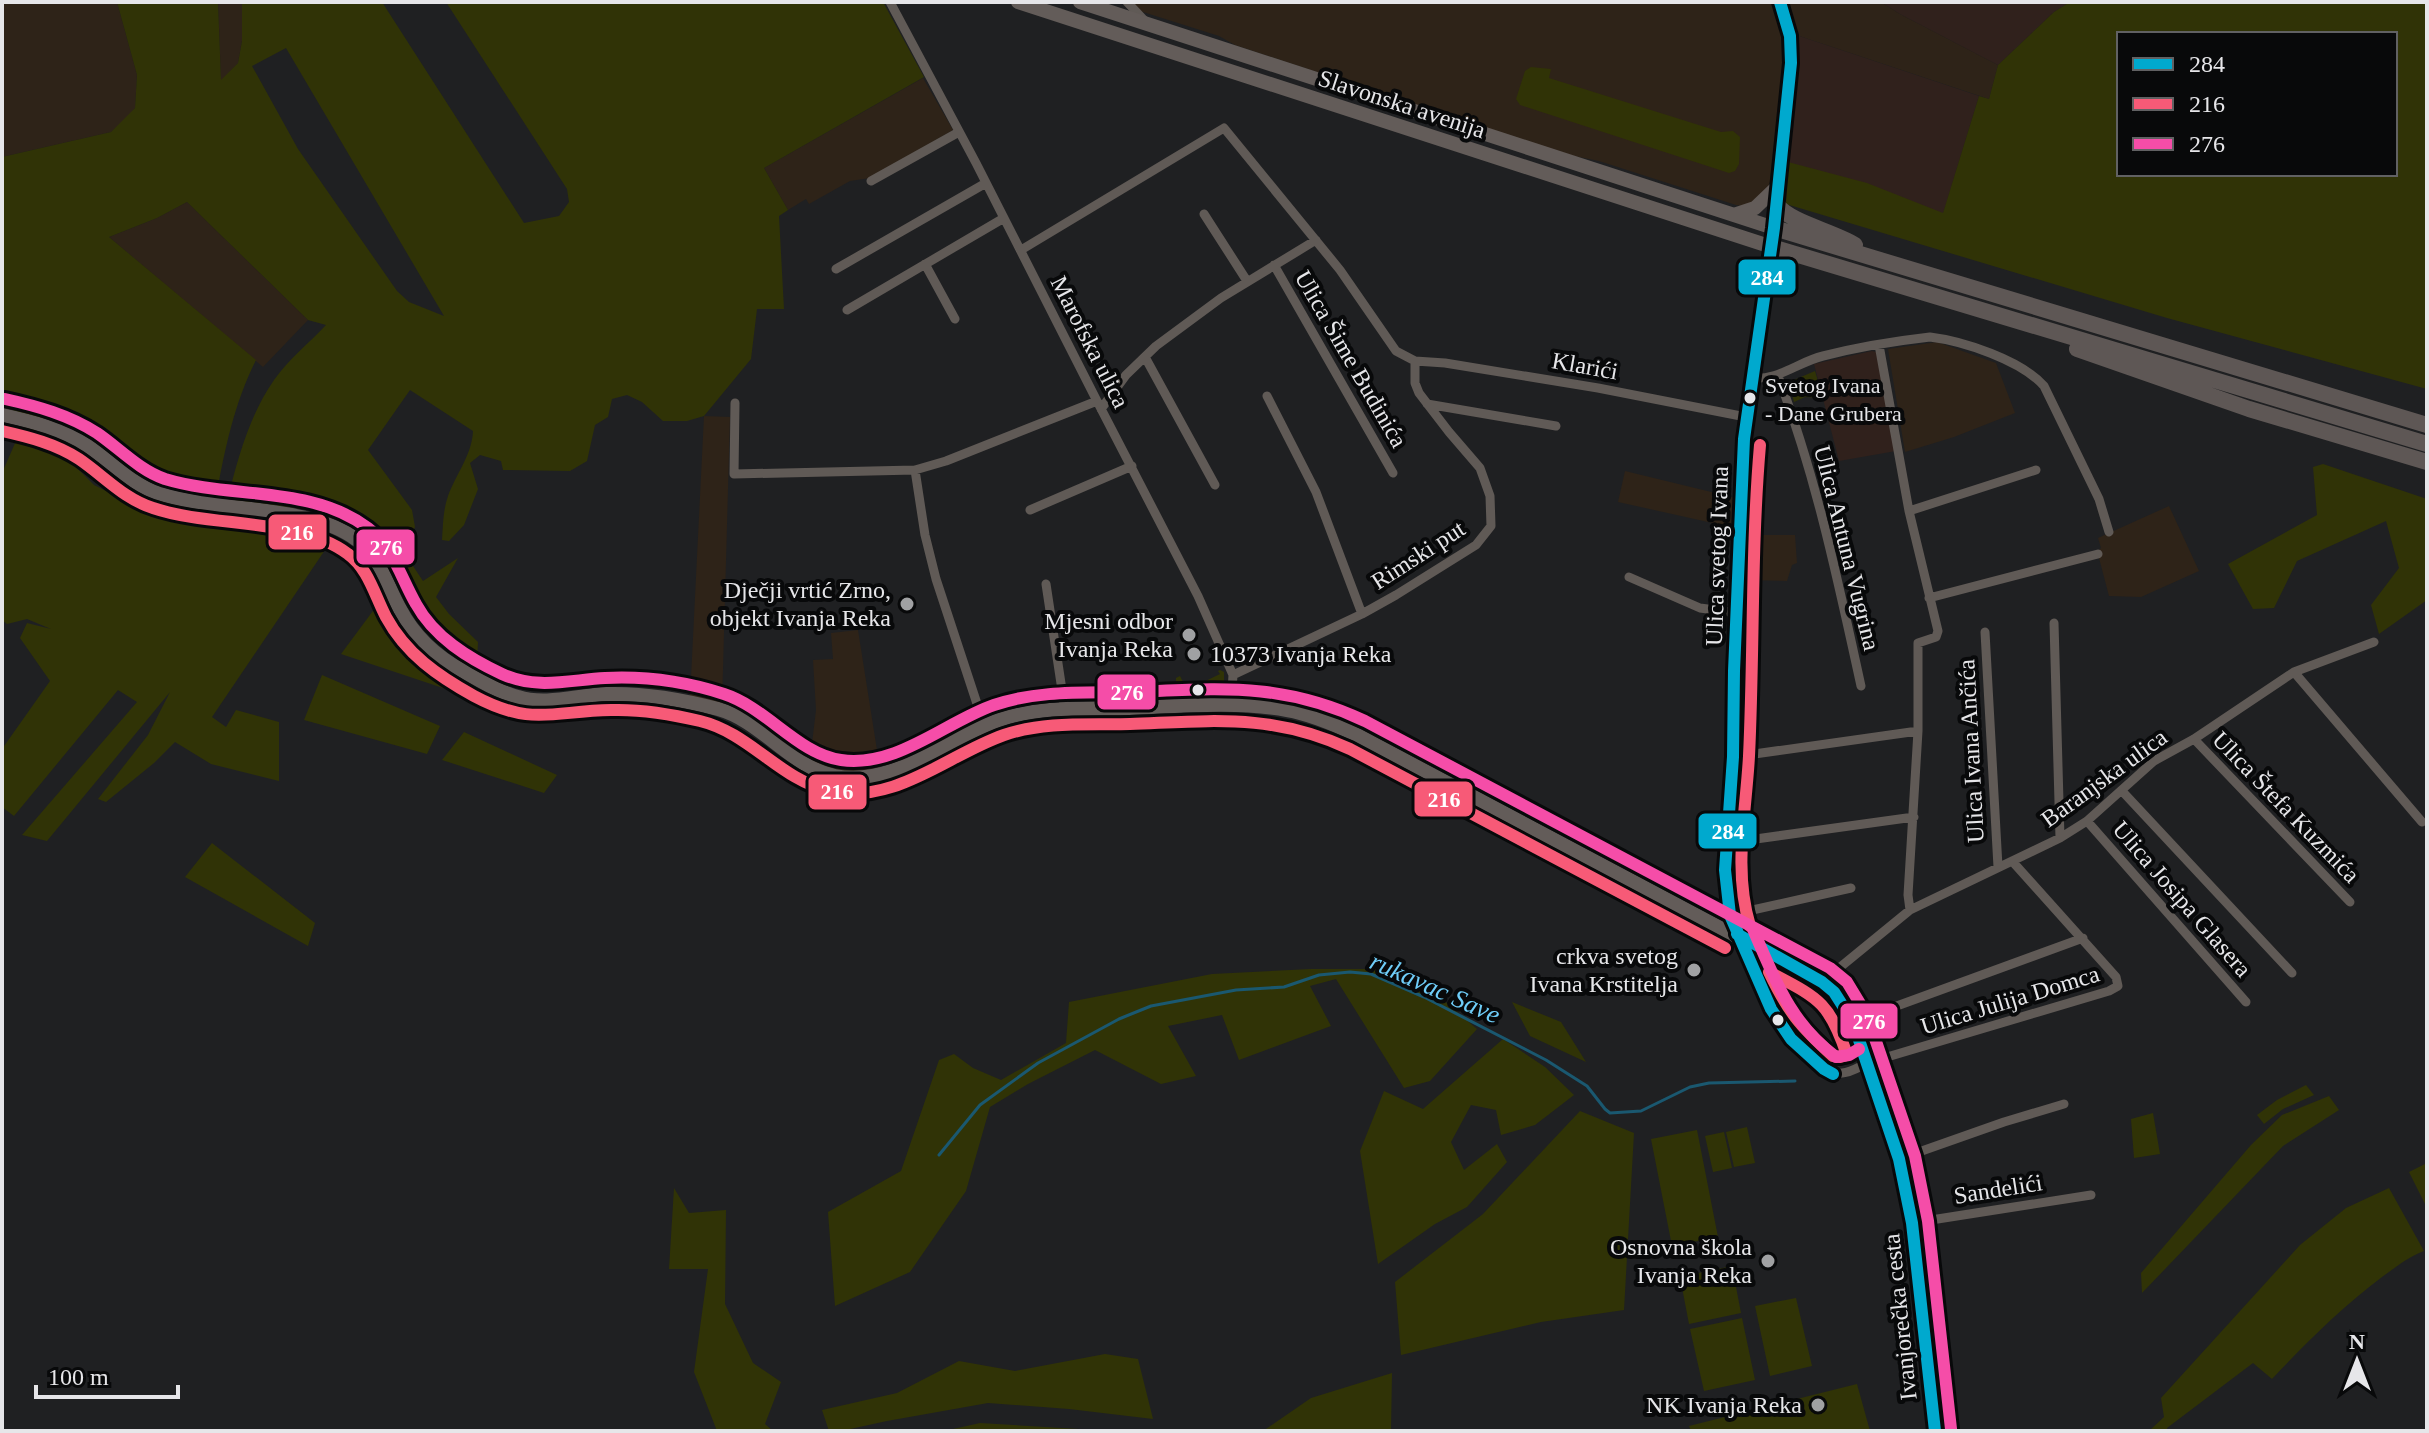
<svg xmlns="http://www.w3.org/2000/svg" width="2429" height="1433" viewBox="0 0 2429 1433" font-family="Georgia,serif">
<rect width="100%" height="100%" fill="#1f2022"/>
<path fill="#2e2318" d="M2,2H117L137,75L135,108L126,119L111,132L2,157Z
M218,2H242V41L238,63L221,81Z
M1131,2H1774L1787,45L1785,69L1782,71L1770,182L1765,195L1744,206L1736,205L1599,161L1564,154L1235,45L1219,36L1143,12L1137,9Z
M1782,2H1881L1900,14L1998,65L1989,99L1796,35Z
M923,78L953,130L870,178L850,181L809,204L806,199L788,210L764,168Z
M187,202L308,320L263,367L109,237L157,218Z
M1937,342L1996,363L2015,413L1954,437L1905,452L1888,349Z
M704,416L730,417L722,705L690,698Z
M1625,471L1736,498L1735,528L1618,502Z
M2169,506L2199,571L2141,597L2109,596L2099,558L2098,551L2101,548L2098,538Z
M1744,535H1795L1797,563L1792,565L1787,581L1744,580Z
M858,630L880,769L867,771H832L810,760L816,710L813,660L833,659L831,633Z"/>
<path fill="#30211c" d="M1881,2H2070L2054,12L1998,65L1900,14Z
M1796,35L1979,96L1933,247L1784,196L1791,142Z
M1872,351L1876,352L1896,451L1839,461L1814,364Z"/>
<path fill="#303306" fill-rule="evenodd" d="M117,2H218L221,80L238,63L242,41V2H382L524,223L559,216L569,202L567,189L446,2H883L924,77L764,168L788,210L779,216L784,309H757L751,359L704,416L687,421H663L642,402L627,395L612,399L608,417L595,425L587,461L570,471L503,470L501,461L480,455L470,463L478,489L464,525L449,541L442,540C443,525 443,510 448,496C456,474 472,455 473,431L410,390L368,450L412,510L415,527L403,551L423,581L458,558L436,597L449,614L478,642L477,663L441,642L414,597L395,559L365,528L346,515L258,503L227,501C238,458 249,416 274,380C288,360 309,343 326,325L308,320L187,202L157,218L109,237L256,360C234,404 225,449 216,497L166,486L148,478L114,452L76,429L2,407V157L111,132L135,108L137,75ZM286,48L444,316L409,302L397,291L298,149L252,66Z
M2070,2H2427V389L2167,318L1786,204L1788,162L1867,183L1943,213L1979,96L1989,99L1998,65L2054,12ZM2119,34H2395V174H2119Z
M1531,67L1551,69L1549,78L1721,132L1733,131L1740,137L1739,164L1735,171L1729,173L1520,105L1516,99L1525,71Z
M1815,371L1823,398L1805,397L1794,402L1789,382Z
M23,425L41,429L82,450L74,465L94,485L141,508L145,500L158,499L312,526L313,535L327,547L212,717L226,727L236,710L279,722V781L211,764L175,742L154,763L106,802L98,799L148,735L170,692L47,841L22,835L137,702L118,690L14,816L2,807V749L50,681L20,638L27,623L51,629L27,619L7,624L2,620V473Z
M2323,464L2427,499V600L2379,634L2371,605L2399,568L2386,521L2297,561L2274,608L2253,609L2228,564L2317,515L2313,467Z
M384,596L410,649L482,692L473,698L341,654Z
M1220,670L1224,672V688L1222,693L1176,697V678L1180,676L1187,690L1220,674L1218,671Z
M322,675L440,726L427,754L304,720Z
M464,732L557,775L544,793L442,760Z
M212,843L315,923L308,946L185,877Z
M1311,969H1407L1477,1029L1430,1081L1404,1088L1336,979L1310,986L1331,1026L1239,1060L1222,1015L1168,1026L1196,1076L1161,1084L1095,1050L1028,1084L990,1107L966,1191L910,1272L835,1306L828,1212L901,1171L939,1060L954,1054L973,1068L1001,1080L1066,1043L1069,1002L1212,974Z
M1512,1002L1561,1022L1586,1062L1530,1036Z
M1503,1039L1545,1067L1574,1095L1535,1125L1501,1135L1496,1110L1471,1105L1451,1142L1464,1170L1497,1144L1507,1162L1467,1207L1435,1224L1378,1264L1360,1151L1384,1091L1423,1109Z
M2306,1085L2314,1095L2283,1109L2264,1124L2257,1115L2277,1100Z
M2329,1096L2339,1110L2283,1146L2142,1293L2141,1273L2251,1145L2282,1115Z
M1580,1111L1634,1133L1624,1310L1541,1322L1401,1355L1395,1282L1483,1214Z
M2153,1113L2160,1154L2134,1158L2131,1119Z
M1747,1127L1755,1163L1734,1167L1726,1132Z
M1697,1130L1718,1237L1672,1246L1651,1139Z
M1724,1132L1732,1168L1713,1172L1705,1136Z
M2427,1163V1208L2409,1172Z
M674,1188L689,1213L726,1210L725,1304L753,1363L781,1382L765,1424L773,1431H717L694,1372L708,1269H669Z
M2389,1188L2424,1251C2408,1257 2396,1267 2382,1277C2342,1307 2307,1342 2272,1379L2253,1363L2167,1428V1431H2149L2164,1417L2161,1398L2300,1245L2346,1208Z
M1732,1266L1741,1313L1689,1324L1680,1277Z
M1796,1298L1812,1366L1770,1376L1755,1306Z
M1742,1318L1755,1380L1704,1391L1690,1329Z
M1105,1354L1138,1359L1153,1419L1069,1409L988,1403L887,1421L841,1431H829L822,1410L897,1393L959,1361L1015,1371Z
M1392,1373L1391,1430L1263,1431L1311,1398Z
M1857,1384L1870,1431H1691L1689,1426Z
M980,1423L1112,1431H944Z"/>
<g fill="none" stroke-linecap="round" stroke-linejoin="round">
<path stroke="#1a5870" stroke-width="3" d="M939,1155L980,1105L1038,1063L1119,1019L1151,1006L1236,990L1284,987L1319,975L1350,972L1371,974L1424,997L1546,1060L1587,1086L1605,1109L1610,1113L1641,1111L1690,1087L1709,1083L1795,1081"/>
<path stroke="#605a56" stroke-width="9" d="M890,2L976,163L1097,401L1198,596L1233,675L1231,706
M1127,2L1144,20
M871,181L959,132
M1204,214L1247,281
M1021,250L1224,128L1340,270L1396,351L1415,361V383L1419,393L1449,432L1480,468L1490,496L1491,526L1476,545L1396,595L1362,614L1233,675
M925,264L955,319
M1274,265L1393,473
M836,269L986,183
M847,310L1004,218
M1879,345L1909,511L1938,631L1936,637L1918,643V731L1908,895L1910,910
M1145,357L1215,485
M1415,361L1445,363L1598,388L1746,417
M1778,376C1816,476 1838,581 1861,686
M1751,378C1778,381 1798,362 1823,356C1858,347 1895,341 1930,337C1963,341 2021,360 2044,386L2099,499L2109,532
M1267,396L1316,492L1362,614
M735,403L734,474L915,470L946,461L1097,401
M1427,404L1556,426
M1101,409L1126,375L1156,346L1221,298L1316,240
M915,470L925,535L936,579L984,725
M1030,510L1132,466
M1909,511L2036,470
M1629,577L1700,608L1737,613
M1046,584L1065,710
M1929,598L2098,554
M2054,623L2060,838
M1985,632L1998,867
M2294,672L2422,822
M2194,739L2350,902
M1733,757L1918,731
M2122,791L2292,973
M2087,821L2246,1002
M1727,843L1914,817
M1730,915L1851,888
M1738,937L1781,1026L1824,1069C1839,1078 1853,1071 1867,1063L2109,991L2118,986L2116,977L2012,861
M1822,982L1910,910L2060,838L2087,821L2154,761L2194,739L2294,672L2374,642
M1853,1022L2083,938
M1899,1159L2004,1122L2064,1104
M1912,1223L2091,1195"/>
<path stroke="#605a56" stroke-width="12" d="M1737,934L1730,915L1725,870L1733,757L1734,671L1744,439L1774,228L1791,63L1790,36L1780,2"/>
<path stroke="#635c59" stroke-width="14" d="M1018,2L1772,247
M1080,2L1774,228
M1734,215L1755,208L1778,186
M2,415C30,421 62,429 86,445C111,461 133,486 161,494C218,512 313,505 357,540C381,558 386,584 400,609C414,636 437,657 463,671C480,681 499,692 518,697C546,706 578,695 607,694C643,693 684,700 718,709C762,721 790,767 835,776C896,788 948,736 1002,719C1042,706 1088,709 1129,708C1180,706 1236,701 1287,710C1311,714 1334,724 1357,735L1822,982L1834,992L1853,1022L1899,1159L1912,1223L1935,1431"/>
<path stroke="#5e5755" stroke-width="16" d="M1777,205C1791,223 1833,231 1855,245
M1774,228L2427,425
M1772,247L2427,444
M2077,349L2249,409L2427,462"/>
<defs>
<path id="bus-1" d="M1780,2L1790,36L1791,63L1774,228L1744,439L1734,671L1733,757L1725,870L1730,915L1771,1009L1791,1039L1824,1069L1833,1074
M1737,934L1822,982L1834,992L1853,1022L1899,1159L1912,1223L1935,1431"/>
<path id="bus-2" d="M2,431C29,437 56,444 79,459C104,476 124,499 153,508C212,528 299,517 348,554C368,568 375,596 386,617C406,654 438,676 474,696C532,727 552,711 611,710C641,709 671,714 700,721C750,733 780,780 830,791C895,805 947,755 1004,735C1045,721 1089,725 1130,724C1213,721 1272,713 1350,749L1725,948
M1750,926C1733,870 1746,813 1749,756C1754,652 1751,549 1760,445
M1769,972C1818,998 1829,1001 1847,1055L1840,1057L1833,1056C1800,1026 1788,1012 1769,972Z"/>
<path id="bus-3" d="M5,399C37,406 69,415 97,433C119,448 139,470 165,479C231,499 311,485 368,528C393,547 401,578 416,604C434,637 468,658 502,674C537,690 569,680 605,678C644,676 687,682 724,694C767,708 798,754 841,760C897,768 945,722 994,705C1038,690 1084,693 1129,692C1218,689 1280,681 1365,721L1830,968L1847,982L1867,1015L1915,1156L1928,1221L1951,1429
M1752,927C1775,979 1789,1022 1836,1057L1849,1055L1859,1049"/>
</defs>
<use href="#bus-1" stroke="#08090a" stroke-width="18"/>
<use href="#bus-2" stroke="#08090a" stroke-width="18"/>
<use href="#bus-3" stroke="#08090a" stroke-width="18"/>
<use href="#bus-1" stroke="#00a9ce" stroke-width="12"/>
<use href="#bus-2" stroke="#f75a77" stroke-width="12"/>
<use href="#bus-3" stroke="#f54da8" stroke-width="12"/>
</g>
<g fill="#e6e6e9" stroke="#08090a" stroke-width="3">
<circle cx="1750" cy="398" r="7"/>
<circle cx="1198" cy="690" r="7"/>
<circle cx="1778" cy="1020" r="7"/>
</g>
<g fill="#a0a1a3" stroke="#08090a" stroke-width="3">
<circle cx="907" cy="604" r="8"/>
<circle cx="1189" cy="635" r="8"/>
<circle cx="1194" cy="654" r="8"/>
<circle cx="1694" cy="970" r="8"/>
<circle cx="1768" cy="1261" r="8"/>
<circle cx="1818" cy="1405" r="8"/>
</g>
<g text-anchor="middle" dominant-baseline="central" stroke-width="8" stroke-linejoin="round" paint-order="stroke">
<g font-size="22" fill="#e6e6e9" stroke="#08090a" text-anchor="start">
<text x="1765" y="385">Svetog Ivana<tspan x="1765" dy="28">- Dane Grubera</tspan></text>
</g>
<g font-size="24" fill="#e6e6e9" stroke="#08090a">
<text transform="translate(1402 104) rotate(18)">Slavonska avenija</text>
<text transform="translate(1090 342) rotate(63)">Marofska ulica</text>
<text transform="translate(1351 359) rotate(60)">Ulica Šime Budinića</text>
<text transform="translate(1585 366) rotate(10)">Klarići</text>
<text transform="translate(1847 548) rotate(76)">Ulica Antuna Vugrina</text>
<text transform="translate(1418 555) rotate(-33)">Rimski put</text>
<text transform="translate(1717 556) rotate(-88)">Ulica svetog Ivana</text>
<text transform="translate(1971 751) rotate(-93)">Ulica Ivana Ančića</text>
<text transform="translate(2104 778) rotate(-36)">Baranjska ulica</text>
<text transform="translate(2286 807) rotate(46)">Ulica Štefa Kuzmića</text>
<text transform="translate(2182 899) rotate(49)">Ulica Josipa Glasera</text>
<text transform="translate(2010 1000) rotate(-17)">Ulica Julija Domca</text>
<text transform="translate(1998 1189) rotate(-9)">Sandelići</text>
<text transform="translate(1900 1317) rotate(-96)">Ivanjorečka cesta</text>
</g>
<g font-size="24" fill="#e6e6e9" stroke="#08090a" text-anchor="end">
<text x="891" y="590">Dječji vrtić Zrno,<tspan x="891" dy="28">objekt Ivanja Reka</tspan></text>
<text x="1173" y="621">Mjesni odbor<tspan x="1173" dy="28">Ivanja Reka</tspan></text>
<text x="1210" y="654" text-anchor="start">10373 Ivanja Reka</text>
<text x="1678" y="956">crkva svetog<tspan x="1678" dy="28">Ivana Krstitelja</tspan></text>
<text x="1752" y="1247">Osnovna škola<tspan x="1752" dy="28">Ivanja Reka</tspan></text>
<text x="1802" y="1405">NK Ivanja Reka</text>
</g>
<g font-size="26" font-style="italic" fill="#6fcdf8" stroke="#08090a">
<text transform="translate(1435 988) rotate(24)">rukavac Save</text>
</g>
</g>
<g stroke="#08090a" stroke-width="3">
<rect x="1737" y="258" width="60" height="38" rx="8" fill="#00a9ce"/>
<rect x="267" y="513" width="61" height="38" rx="8" fill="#f75a77"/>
<rect x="355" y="528" width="61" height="38" rx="8" fill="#f54da8"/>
<rect x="1096" y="673" width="61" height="38" rx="8" fill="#f54da8"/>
<rect x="807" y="773" width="61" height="38" rx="8" fill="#f75a77"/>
<rect x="1413" y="780" width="61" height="38" rx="8" fill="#f75a77"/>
<rect x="1697" y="812" width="61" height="38" rx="8" fill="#00a9ce"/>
<rect x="1839" y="1002" width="60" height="38" rx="8" fill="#f54da8"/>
</g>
<g font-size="22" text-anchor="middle" font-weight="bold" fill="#fff">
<text x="1767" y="285">284</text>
<text x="297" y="540">216</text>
<text x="386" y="555">276</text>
<text x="1127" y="700">276</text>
<text x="837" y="799">216</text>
<text x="1444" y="807">216</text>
<text x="1728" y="839">284</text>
<text x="1869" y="1029">276</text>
</g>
<rect width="2429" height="1433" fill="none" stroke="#e6e6e9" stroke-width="8"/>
<rect x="2117" y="32" width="280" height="144" fill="#08090a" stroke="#616163" stroke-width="2"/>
<rect x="2133" y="58" width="40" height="12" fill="#00a9ce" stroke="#616163" stroke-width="2"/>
<text x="2189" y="72" font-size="24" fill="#e6e6e9">284</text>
<rect x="2133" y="98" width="40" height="12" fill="#f75a77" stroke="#616163" stroke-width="2"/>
<text x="2189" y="112" font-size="24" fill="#e6e6e9">216</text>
<rect x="2133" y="138" width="40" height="12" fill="#f54da8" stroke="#616163" stroke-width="2"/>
<text x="2189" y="152" font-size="24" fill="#e6e6e9">276</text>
<g transform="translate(2357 1361)" stroke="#08090a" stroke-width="6" paint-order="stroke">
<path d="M0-6L14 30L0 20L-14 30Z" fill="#e6e6e9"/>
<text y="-12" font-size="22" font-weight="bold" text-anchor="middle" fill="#e6e6e9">N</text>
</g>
<path d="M36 1385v12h142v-12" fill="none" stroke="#e6e6e9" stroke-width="4"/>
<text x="48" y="1385" font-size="24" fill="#e6e6e9" stroke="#08090a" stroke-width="6" paint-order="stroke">100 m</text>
</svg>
